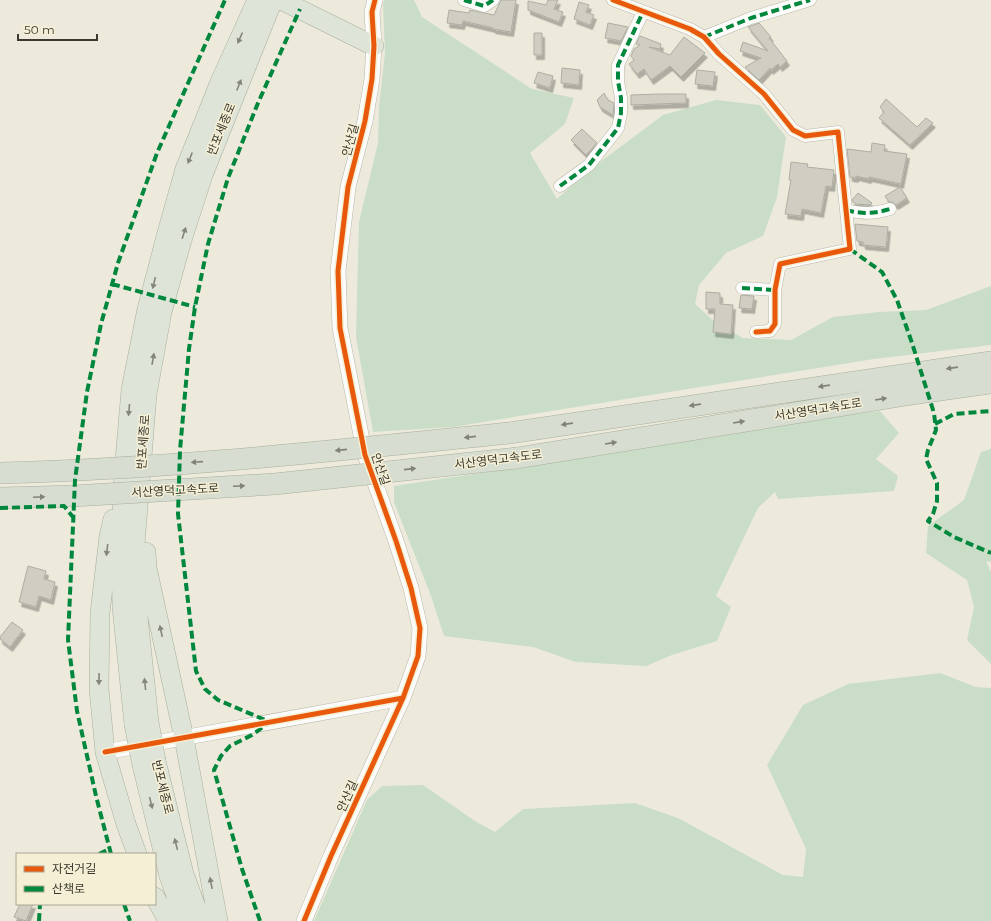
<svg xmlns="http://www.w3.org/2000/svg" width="991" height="921" viewBox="0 0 991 921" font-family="Montserrat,'Noto Sans KR',sans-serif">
<defs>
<filter id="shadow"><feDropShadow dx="2.5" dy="4.5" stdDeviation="0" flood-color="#0004"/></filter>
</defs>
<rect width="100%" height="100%" fill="#edeadc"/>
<path fill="#cadec7" d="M384,0H414L422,17L532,89L574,98L565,124L530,153L557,199L588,171L663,115L716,100L760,105L786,137L777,197L763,236L726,253L699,285L695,304L716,323L743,338L791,340L833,317L879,312L926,310L991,286V345L874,359L453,427L373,432L356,337L359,222L378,143L379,107L385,53L383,4Z
M880,411L899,433L876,459L898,476L894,491L778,499L775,492L758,508L716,596L731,607L717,641L672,655L646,666L576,662L533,647L444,636L431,596L394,502V486L599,455L815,419Z
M991,449V562L986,561L991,572V664L967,640L974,607L967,580L926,553L928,526L964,500L981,452Z
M940,673L976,687L991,688V921H314L367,800L382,786L423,785L475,821L495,832L523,809L635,803L678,818L783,875L803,877L806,849L767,765L803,705L848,684Z"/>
<path fill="#d0cdc3" stroke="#afada2" filter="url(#shadow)" d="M501,0H516L511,32L493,29V28L463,21L462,25L447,23L449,10L469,13L470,10L494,15Z
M548,0H558L554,9L563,12L559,22L528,10V1L546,5Z
M579,2L589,5L586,12L594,15L590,25L574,19Z
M608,23L628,27L621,41L605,38Z
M759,23L771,37L769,38L787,61L780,67L778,64L771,70L770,68L759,80L745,67L761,58L740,51L743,42L768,51L748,27Z
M534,33H542V55H534Z
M640,36L661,44L660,49L649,47L670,55L684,37L705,53L681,77L670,66L651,80L644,69L637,74L629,64L634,60L631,56L634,49L640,45L636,44Z
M562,68L580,70L579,85L561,83Z
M697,70L715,72L713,86L695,84Z
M538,72L553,76L550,88L534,83Z
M604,93L608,100L614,103L613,115L600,107L597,100Z
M661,94H686V103L631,105V95Z
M886,99L917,127L926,118L933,123L910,145L879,118L884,112L880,107Z
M582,129L597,143L586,155L571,140Z
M872,143L885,145L884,151L907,154L901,184L869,177V179L856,176V178L850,177L847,149L871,152Z
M791,162L808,164L807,167L834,170L832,187L826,186L821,213L802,209L801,216L785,214L791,180H789Z
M900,187L907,198L896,205L892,202H889L885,196Z
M858,193L872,203L870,205L856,204L853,202L852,200Z
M855,224L888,227L886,247L863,245V242L857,241Z
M706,292L720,293V304L733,305L731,334L713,332L715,309H706Z
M741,295L754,296L752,309L739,308Z
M28,566L46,571L44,579L55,582L51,600L39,596L36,607L19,602Z
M12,622L23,630L10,647L0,639V637Z
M20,904H33L26,921L14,917Z"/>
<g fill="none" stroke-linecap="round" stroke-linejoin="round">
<defs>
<path id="minor" d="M464,0L484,6L493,0
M613,0L690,29L704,37L719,54L764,94L793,130L805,136L838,132L850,249L780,264L775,290V324L770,331L756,332
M704,37L751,18L810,0
M560,186L589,165L618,128L621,113V98L618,81V65L643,12
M846,210C862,214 874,214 890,209
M742,288L775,290"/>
<path id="tertiary" d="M105,752L403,698
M304,921L331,856L403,698L418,656L420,628L411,588L396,541L365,455L340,328L338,271L348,187L365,121L372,79L374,46L372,12L375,0"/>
<path id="trunk" d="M281,0L374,46
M113,519L109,536L100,613L99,689L105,752L126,824L137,854
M146,552L147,568L184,738L218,921
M149,722L137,607L135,544L147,394L162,312L182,240L203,175L273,0
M134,724L122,607L121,538L124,471L131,390L147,309L167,233L185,169L220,82L257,0
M156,761L184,874L201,921
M142,765L169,876L185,921
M155,897L168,921"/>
<path id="motorway" d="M509,433L991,362
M517,458L906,395L991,383"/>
</defs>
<use href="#minor" stroke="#b9b6ab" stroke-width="13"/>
<use href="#tertiary" stroke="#b9b6ab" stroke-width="16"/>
<use href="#trunk" stroke="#a9af9c" stroke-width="20"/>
<use href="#motorway" stroke="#a9af9c" stroke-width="22"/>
<use href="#minor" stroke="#fcfcfa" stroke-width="12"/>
<use href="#tertiary" stroke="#fcfcfa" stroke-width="15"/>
<use href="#trunk" stroke="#dee4d8" stroke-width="19"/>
<use href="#motorway" stroke="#d7ddd0" stroke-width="21"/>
<defs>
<path id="trunk-bridge" d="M149,722L156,761
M134,724L142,765"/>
<path id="motorway-bridge" d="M0,473C170,469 340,450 509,433
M0,498L73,496L275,484L517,458"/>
</defs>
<use href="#trunk-bridge" stroke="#a9af9c" stroke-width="20" stroke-linecap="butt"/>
<use href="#motorway-bridge" stroke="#a9af9c" stroke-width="22" stroke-linecap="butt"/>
<use href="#trunk-bridge" stroke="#dee4d8" stroke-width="19"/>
<use href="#motorway-bridge" stroke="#d7ddd0" stroke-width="21"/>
<path stroke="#00873e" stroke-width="4" stroke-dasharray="8 4" stroke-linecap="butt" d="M464,0L484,6L493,0
M704,37L751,18L810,0
M560,186L589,165L618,128L621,113V98L618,81V65L643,12
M846,210C862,214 874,214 890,209
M850,249L882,272L897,300L912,343L934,413L936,430L928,450L926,459L937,483V501L933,514L928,521L954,537L991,553
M112,284L195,307
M742,288L775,290
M935,424L954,414L991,411
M0,508L64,506L73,517
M99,854L109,849
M111,854L96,796L77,711L68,640L75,480L87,392L101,324L118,263L157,153L225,0
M124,904L130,921
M39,921L40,904
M260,921L242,869L214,770L221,756L230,746L252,735L270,722L218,700L205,689L196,671L178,514L180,450L189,349L195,307L208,244L228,178L258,103L300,9"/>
<defs>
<path id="cycleway" d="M613,0L690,29L704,37L719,54L764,94L793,130L805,136L838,132L850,249L780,264L775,290V324L770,331L756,332
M105,752L403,698
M304,921L331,856L403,698L418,656L420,628L411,588L396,541L365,455L340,328L338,271L348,187L365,121L372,79L374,46L372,12L375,0"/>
</defs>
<use href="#cycleway" stroke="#f4efd5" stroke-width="8"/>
<use href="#cycleway" stroke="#e8590c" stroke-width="5"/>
</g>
<defs><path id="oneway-solid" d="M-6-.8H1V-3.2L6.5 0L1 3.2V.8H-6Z"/></defs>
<g fill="#84867b">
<use href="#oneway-solid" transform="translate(240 38) rotate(114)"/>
<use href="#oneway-solid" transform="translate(239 85) rotate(-68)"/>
<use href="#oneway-solid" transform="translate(190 158) rotate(112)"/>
<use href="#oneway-solid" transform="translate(184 233) rotate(-72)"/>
<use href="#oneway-solid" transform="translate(154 283) rotate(104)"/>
<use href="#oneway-solid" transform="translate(153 359) rotate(-80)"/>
<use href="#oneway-solid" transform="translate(129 410) rotate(95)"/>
<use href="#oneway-solid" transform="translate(107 550) rotate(97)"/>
<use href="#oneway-solid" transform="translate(161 631) rotate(-102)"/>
<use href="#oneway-solid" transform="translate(99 679) rotate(91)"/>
<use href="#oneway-solid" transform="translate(145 684) rotate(-96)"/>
<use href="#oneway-solid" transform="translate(151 803) rotate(76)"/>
<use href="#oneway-solid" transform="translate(176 844) rotate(-104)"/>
<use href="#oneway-solid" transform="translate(211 883) rotate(-101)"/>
</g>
<g fill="#818377">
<use href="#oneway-solid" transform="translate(952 368) rotate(172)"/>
<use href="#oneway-solid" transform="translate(824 386) rotate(172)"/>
<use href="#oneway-solid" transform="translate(881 399) rotate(-9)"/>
<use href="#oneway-solid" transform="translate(695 405) rotate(172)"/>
<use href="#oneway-solid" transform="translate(739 422) rotate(-9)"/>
<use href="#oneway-solid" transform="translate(567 424) rotate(172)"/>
<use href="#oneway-solid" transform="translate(470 437) rotate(174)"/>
<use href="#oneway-solid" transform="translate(611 443) rotate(-9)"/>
<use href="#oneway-solid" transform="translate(341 450) rotate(174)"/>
<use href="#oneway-solid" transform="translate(197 462) rotate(176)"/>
<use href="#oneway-solid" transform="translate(410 469) rotate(-6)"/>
<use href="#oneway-solid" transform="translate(239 486) rotate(-3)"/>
<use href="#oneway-solid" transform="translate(39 497) rotate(-2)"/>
</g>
<g text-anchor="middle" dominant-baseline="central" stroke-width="3" stroke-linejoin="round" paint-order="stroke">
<g font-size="12" fill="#3b392f" stroke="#f4efd5">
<text transform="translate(221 129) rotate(-68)">반포세종로</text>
<text transform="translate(350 140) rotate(-75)">안산길</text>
<text transform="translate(818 409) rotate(-9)">서산영덕고속도로</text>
<text transform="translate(143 442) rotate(-86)">반포세종로</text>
<text transform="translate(498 459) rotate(-7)">서산영덕고속도로</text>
<text transform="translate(381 469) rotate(71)">안산길</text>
<text transform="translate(175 490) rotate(-3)">서산영덕고속도로</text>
<text transform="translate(163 787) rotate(76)">반포세종로</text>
<text transform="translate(347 796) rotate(-66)">안산길</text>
</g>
</g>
<rect x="16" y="853" width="140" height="52" fill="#f4efd5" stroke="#aaa693"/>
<rect x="24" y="866" width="20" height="6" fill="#e8590c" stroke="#aaa693"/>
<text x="52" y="873" font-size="12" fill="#3b392f">자전거길</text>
<rect x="24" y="886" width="20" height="6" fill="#00873e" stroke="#aaa693"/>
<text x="52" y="893" font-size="12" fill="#3b392f">산책로</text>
<path d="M18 34v6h79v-6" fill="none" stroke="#3b392f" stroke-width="2"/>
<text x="24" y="34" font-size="12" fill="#3b392f" stroke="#f4efd5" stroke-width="3" paint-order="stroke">50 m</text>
</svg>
